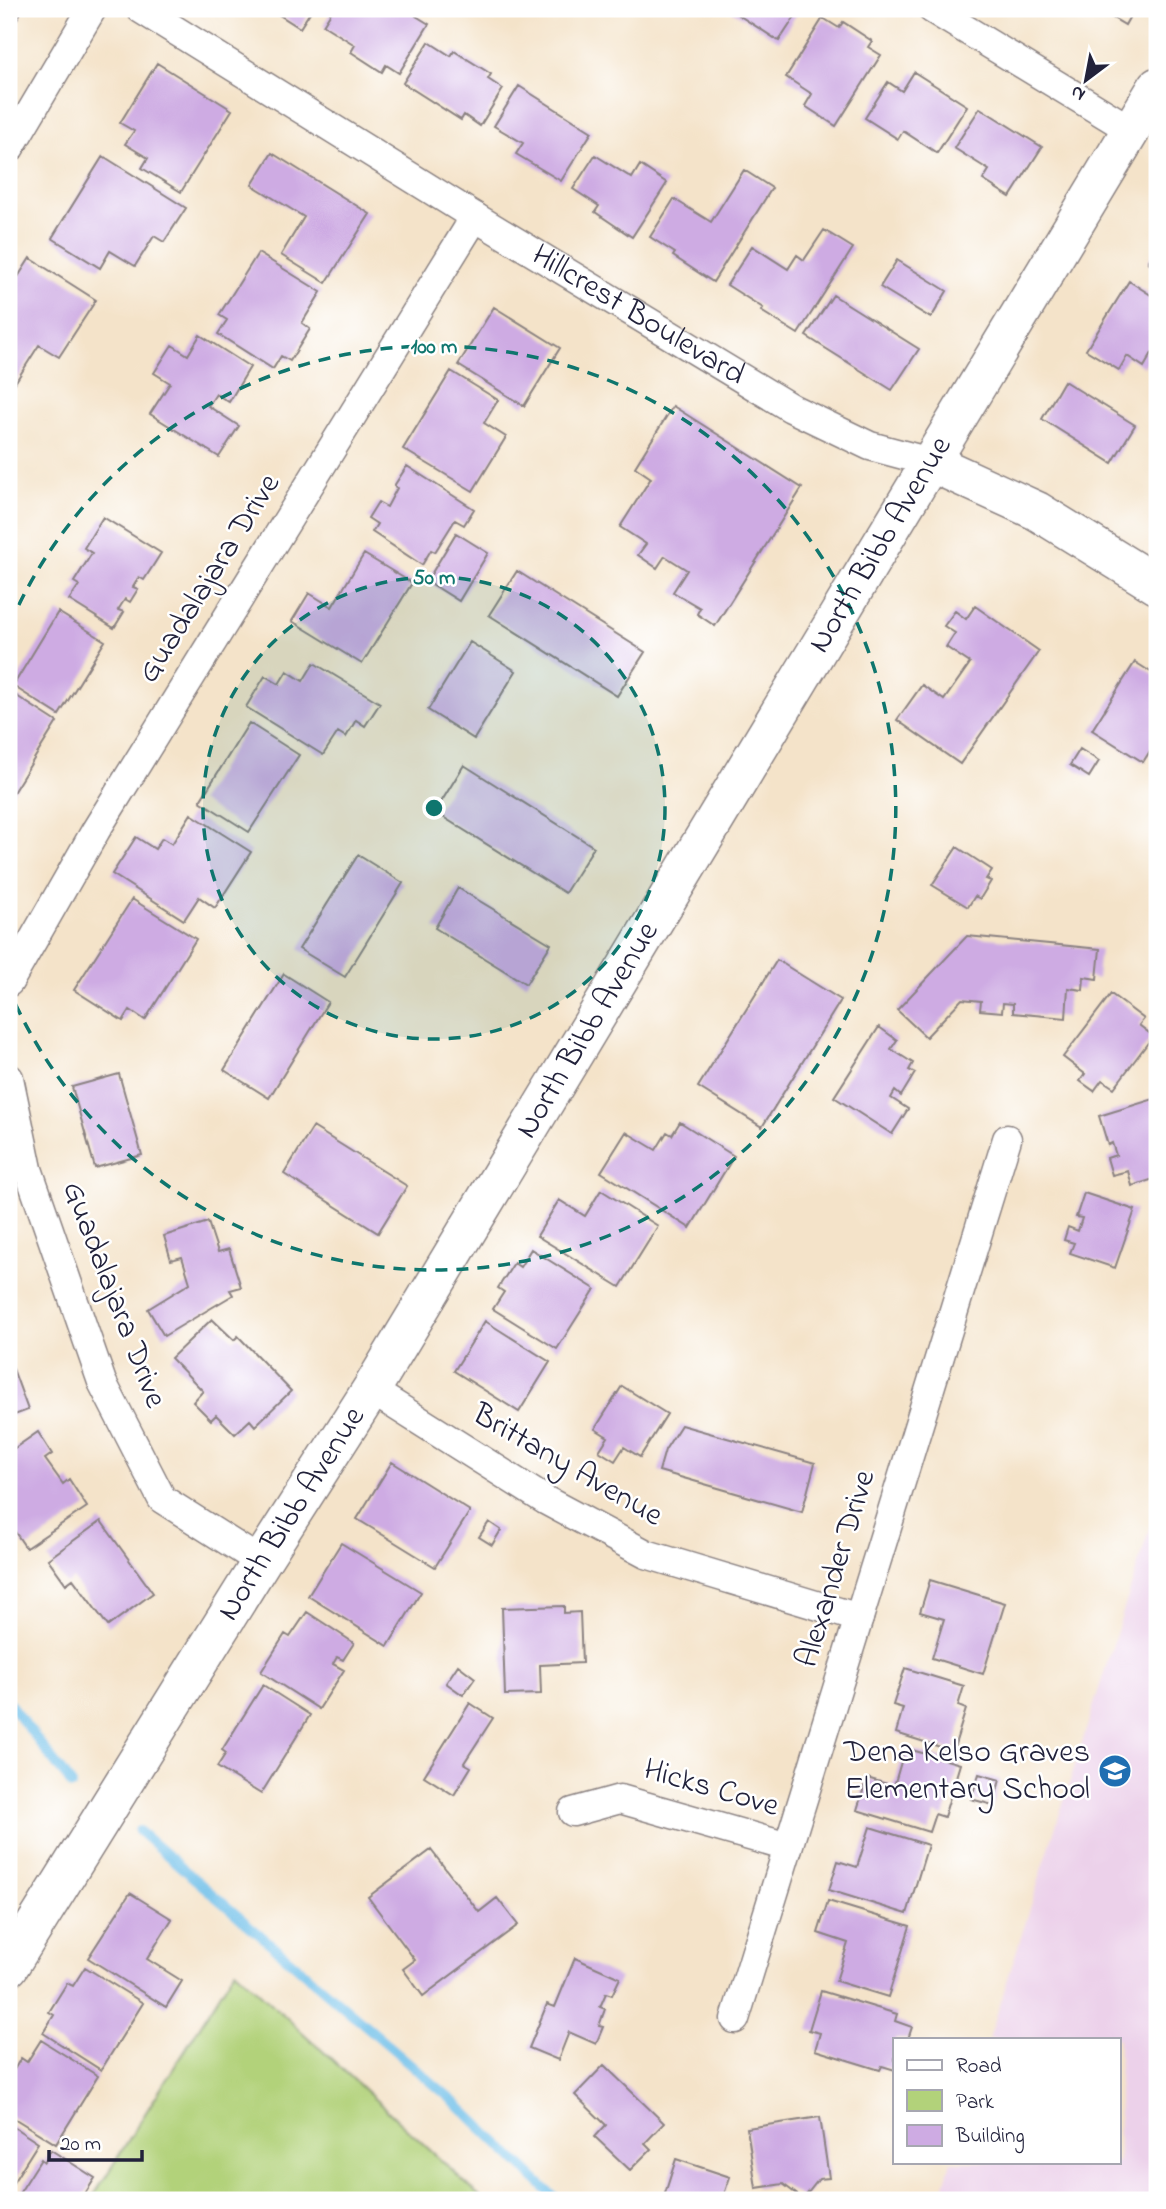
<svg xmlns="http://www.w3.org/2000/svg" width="1166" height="2209" viewBox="0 0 1166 2209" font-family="'Indie Flower',sans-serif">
<rect width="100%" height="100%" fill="#fff"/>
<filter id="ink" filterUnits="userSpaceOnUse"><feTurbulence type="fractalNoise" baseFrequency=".0143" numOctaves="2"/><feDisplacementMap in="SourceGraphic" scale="14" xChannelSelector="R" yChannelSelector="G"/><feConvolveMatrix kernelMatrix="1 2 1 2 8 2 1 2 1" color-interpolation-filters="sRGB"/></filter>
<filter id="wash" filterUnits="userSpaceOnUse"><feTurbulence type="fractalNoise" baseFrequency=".00686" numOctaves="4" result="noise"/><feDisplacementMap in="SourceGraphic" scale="28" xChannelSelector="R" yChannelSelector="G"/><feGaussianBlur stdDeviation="1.57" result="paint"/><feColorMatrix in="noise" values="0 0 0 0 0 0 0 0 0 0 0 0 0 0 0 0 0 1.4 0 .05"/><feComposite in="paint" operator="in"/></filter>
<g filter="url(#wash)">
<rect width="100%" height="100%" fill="#f4e3c9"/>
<path fill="#ecd1ea" d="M1157,1504V2200H939L951,2162H1119V2039H989Z"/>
<path fill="#b2d27a" stroke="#6a7a5a" stroke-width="2" d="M235,1970L484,2200H91Z"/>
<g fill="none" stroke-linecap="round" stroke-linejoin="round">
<path stroke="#6cbee8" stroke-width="10" d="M9,1703L72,1785
M139,1831L457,2104L557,2200"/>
</g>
<g id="blocks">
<path fill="#ceabe3" d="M9,9H23L9,32Z
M270,9H312L300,28Z
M333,9H421L416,16L429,24L399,73L386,65L382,72L351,52L355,45L323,25Z
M729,9H800L779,41Z
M1080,9H1097L1093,16Z
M1098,9H1134L1125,25Z
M823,18L839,28L843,22L872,41L868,47L881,55L836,126L805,106L812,94L786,77Z
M429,42L451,56L454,51L491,74L488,79L503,89L480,126L464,115L461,120L403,83Z
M157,63L232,110L181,192L142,168L148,158L125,144L134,131L120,123Z
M914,72L967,106L937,153L903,131L898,139L865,118L888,82L902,91Z
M519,86L592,132L561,181L516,154L523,143L494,126Z
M980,108L1042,147L1010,197L983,180L989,170L954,148Z
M272,153L370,214L326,283L281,255L304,217L252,185Z
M595,155L632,178L640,165L667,183L632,237L595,212L599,206L573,189Z
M103,156L186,208L164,242L154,236L135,266L110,251L100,268L52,238Z
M744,170L772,188L713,282L673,256L675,253L650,237L674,199L711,222Z
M824,230L853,248L798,334L761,311L763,308L727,285L752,246L788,269L797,255L804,260Z
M1157,247V268L1148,262Z
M258,253L321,292L302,323L310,329L290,361L281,356L273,369L218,334L227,320L219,315Z
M30,258L96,300L59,357L39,345L13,386L9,384V291Z
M897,260L947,291L931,318L880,287Z
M1129,281L1157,299V357L1152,353L1144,367L1127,356L1119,370L1086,350Z
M833,295L919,349L892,390L806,336Z
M494,307L560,348L524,406L458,365Z
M200,335L250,367L229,402L216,394L208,406L239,426L219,457L150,414L170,383L154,373L172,345L188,355Z
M451,371L498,400L484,423L506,437L473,491L403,449Z
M1064,381L1135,425L1112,463L1042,419Z
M673,406L802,488L715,626L697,614L700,608L673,592L687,570L665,556L657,568L638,555L646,544L620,527L651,478L635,467Z
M407,466L474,509L464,525L455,520L435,552L431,550L422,565L372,532L377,524L368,518L378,502L387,507L397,488L394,486Z
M103,517L161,553L144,580L139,577L133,587L138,589L130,602L125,599L118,610L124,612L114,628L69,600L79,585L74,582L92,553L84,548Z
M456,533L488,553L459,601L427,581Z
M364,554L412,583L362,664L292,621L309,593L332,607Z
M517,571L645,652L617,696L489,615Z
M975,606L1039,651L960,764L897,720L922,685L944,700L970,663L946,647L955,633L944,626L955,611L966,619Z
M58,612L105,641L59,715L13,686Z
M470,642L516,671L474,739L428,710Z
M1135,662L1157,676V745L1155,743L1143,762L1092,730Z
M314,663L380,703L365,726L356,720L346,737L338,732L323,755L246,707L265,676L279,684L287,671L303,681Z
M9,691L57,722L9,799Z
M249,723L299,755L249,832L200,801Z
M1080,749L1099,761L1089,777L1070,765Z
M464,765L594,847L565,893L435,812Z
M191,814L251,852L215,908L199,897L184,920L112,874L136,837L155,849L162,838L172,844Z
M957,847L992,870L986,879L991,881L980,899L975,896L968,907L932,885Z
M358,855L403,883L345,977L299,949Z
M458,888L551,944L526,984L435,928Z
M132,899L196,939L145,1020L130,1010L123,1021L74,990Z
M967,936L1100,949L1097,979L1084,977L1083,990L1068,988L1066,1018L1013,1013V1004L1003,1003L1002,1012L980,1010L981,1001L962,999L926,1037L897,1010Z
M777,960L841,1000L762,1127L698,1087Z
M284,974L328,1002L269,1098L224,1070Z
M1111,994L1144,1019L1139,1025L1153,1036L1114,1088L1102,1080L1094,1091L1080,1081L1085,1074L1063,1057Z
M879,1027L897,1040L891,1049L913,1063L909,1070L915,1073L901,1096L895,1091L891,1098L908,1109L892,1134L834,1097Z
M119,1074L142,1155L95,1168L72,1087Z
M1157,1098V1178L1132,1186L1128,1171L1112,1175L1107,1158L1116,1155L1112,1143L1108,1145L1099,1116Z
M680,1122L734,1156L690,1228L601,1172L626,1132L656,1150L667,1132L672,1135Z
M313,1127L407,1186L378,1233L284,1174Z
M601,1190L658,1226L620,1287L537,1236L559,1200L585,1216Z
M1084,1193L1135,1210L1115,1268L1070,1253L1074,1243L1064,1240L1068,1227L1078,1231L1082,1218L1076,1217Z
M208,1222L218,1252L229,1249L241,1287L230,1290L233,1295L164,1336L148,1309L190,1283L182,1257L171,1260L164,1236Z
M531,1249L595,1289L557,1349L493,1309L504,1292L498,1288L514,1263L520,1267Z
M212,1319L234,1340L238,1336L291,1391L255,1426L250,1420L235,1434L216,1415L211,1420L193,1402L203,1391L171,1358Z
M485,1321L550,1362L519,1412L454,1371Z
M9,1358L28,1410L9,1417Z
M622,1386L667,1414L640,1457L624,1447L615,1461L599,1451L608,1437L595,1429Z
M681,1425L815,1463L802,1512L659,1471L665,1450Z
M38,1432L52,1454L45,1459L63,1484L69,1479L87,1507L26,1548L9,1523V1512L15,1508L9,1499V1452Z
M392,1462L470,1511L435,1567L357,1519Z
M101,1521L153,1593L108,1626L73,1579L66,1584L48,1559Z
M489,1522L501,1530L492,1545L479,1537Z
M341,1543L421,1592L388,1646L308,1596Z
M930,1580L1005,1603L983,1674L932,1658L944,1619L920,1612Z
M564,1606V1613L580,1612L582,1663L540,1665L541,1694L505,1695L502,1608Z
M307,1612L354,1643L343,1660L337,1657L333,1664L344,1670L319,1709L261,1672L285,1634L290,1637Z
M458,1665L475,1678L463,1695L446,1683Z
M905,1668L964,1686L958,1706L966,1709L953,1751L896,1733L903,1708L893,1705Z
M263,1685L310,1715L261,1794L217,1767L226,1753L222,1750Z
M470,1703L493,1718L464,1763L471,1767L454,1795L424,1776Z
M905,1748L960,1764L944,1817L935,1814L929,1832L857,1810L867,1778L894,1786Z
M979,1774L1000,1780L993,1805L971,1799Z
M870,1827L928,1845L907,1914L829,1890L838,1861L857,1867Z
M431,1850L479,1912L497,1898L518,1925L423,1996L403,1969L415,1960L368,1897Z
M130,1893L172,1919L147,1959L182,1981L166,2007L88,1958Z
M828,1901L910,1926L888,1997L836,1981L848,1943L818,1933Z
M575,1958L620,1978L612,1995L606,1993L600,2007L605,2009L599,2026L603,2027L596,2044L569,2032L558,2060L529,2048L547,2004L555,2007Z
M85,1967L143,2003L101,2070L43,2033L54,2015L49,2012L67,1983L73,1986Z
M821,1991L897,2014L895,2021L912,2027L908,2039H895V2070L882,2066L880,2070L815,2050L820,2033L809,2030Z
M41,2040L98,2076L56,2144L9,2115V2091L11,2089L9,2087V2078L21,2058L27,2062Z
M604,2065L664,2123L645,2143L651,2149L630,2170L595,2137L606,2125L575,2095Z
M820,2117L829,2178L819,2179L803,2199L783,2184L756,2188L747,2128Z
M9,2124L38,2143L9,2189Z
M51,2150L95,2178L81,2200H15L41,2159L44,2162Z
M676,2159L730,2177L722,2200H663Z"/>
</g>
</g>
<g filter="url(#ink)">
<use href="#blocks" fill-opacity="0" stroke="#8b8282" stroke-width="2"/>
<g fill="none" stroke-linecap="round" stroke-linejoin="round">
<defs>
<g id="street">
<path id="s1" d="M141,9L475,217L791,408L870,446L930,462"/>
<path d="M932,9L1131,130"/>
<path d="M9,149L92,9"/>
<path d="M9,982L96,830L475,217"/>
<path d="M9,1078L28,1169L102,1382L162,1499L261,1562"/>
<path d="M371,1390L545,1500L646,1554L859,1618"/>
<path d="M573,1812L620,1799L788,1847"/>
<path d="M735,2019L1007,1139"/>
</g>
<g id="secondary">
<path d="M930,462L1037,511L1157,585"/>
<path id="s2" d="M9,1967L261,1562L371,1390L1157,87"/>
</g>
</defs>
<use href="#street" stroke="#8b8282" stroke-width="31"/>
<use href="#secondary" stroke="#8b8282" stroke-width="41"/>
<use href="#street" stroke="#fff" stroke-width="28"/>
<use href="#secondary" stroke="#fff" stroke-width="38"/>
</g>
</g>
<circle cx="434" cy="808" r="231" fill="#0f766e" fill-opacity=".12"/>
<g fill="none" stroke="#0f766e" stroke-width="3.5" stroke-dasharray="12 9">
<circle cx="434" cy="808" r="231"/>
<path d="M10 624A462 462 0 1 1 10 992"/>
</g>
<defs>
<symbol id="school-disc" viewBox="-11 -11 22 22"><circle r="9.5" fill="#1f6fb2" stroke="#fff"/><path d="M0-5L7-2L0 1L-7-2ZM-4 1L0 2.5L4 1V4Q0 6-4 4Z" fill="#fff"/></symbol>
</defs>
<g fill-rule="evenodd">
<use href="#school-disc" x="1096" y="1752" width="38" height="38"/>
</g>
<g text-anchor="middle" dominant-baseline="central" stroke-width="5" stroke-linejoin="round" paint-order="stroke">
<g font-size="32" fill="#22223b" stroke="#fff">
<text stroke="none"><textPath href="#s1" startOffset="584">Hillcrest Boulevard</textPath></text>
<text stroke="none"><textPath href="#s2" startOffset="1668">North Bibb Avenue</textPath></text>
<text transform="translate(210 579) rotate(-58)">Guadalajara Drive</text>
<text stroke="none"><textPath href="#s2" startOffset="1101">North Bibb Avenue</textPath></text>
<text transform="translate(113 1295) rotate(69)">Guadalajara Drive</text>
<text transform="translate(567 1466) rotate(30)">Brittany Avenue</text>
<text stroke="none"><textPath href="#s2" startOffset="534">North Bibb Avenue</textPath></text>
<text transform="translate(837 1569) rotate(-73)">Alexander Drive</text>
<text transform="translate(711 1789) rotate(16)">Hicks Cove</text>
</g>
<g font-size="32" fill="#22223b" stroke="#fff" text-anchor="end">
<text x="1090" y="1753">Dena Kelso Graves<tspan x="1090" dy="37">Elementary School</tspan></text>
</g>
</g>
<circle cx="434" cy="808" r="10" fill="#0f766e" stroke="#fff" stroke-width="3.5"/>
<g font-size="21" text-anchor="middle" font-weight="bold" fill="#0f766e" stroke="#fff" stroke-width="5" stroke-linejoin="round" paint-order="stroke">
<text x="434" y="353">100 m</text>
<text x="434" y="584">50 m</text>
</g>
<rect width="1166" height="2209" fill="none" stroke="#fff" stroke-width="35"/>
<rect x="893" y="2038" width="228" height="126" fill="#ffffff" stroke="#a7a7b1" stroke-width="2"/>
<rect x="907" y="2060" width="35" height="10" fill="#ffffff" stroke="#a7a7b1" stroke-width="2"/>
<text x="956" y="2072" font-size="21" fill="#22223b">Road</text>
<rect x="907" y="2090" width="35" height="21" fill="#b2d27a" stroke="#a7a7b1" stroke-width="2"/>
<text x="956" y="2108" font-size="21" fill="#22223b">Park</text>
<rect x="907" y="2125" width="35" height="21" fill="#ceabe3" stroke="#a7a7b1" stroke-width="2"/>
<text x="956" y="2142" font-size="21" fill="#22223b">Building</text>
<g transform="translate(1086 80) rotate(212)" stroke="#ffffff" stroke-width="5" paint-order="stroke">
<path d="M0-5L12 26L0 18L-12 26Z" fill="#22223b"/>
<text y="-10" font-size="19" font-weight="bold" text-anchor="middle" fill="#22223b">N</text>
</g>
<path d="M49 2150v10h93v-10" fill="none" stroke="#22223b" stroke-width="3.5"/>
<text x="60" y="2150" font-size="21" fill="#22223b" stroke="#ffffff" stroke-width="5" paint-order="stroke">20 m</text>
</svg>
